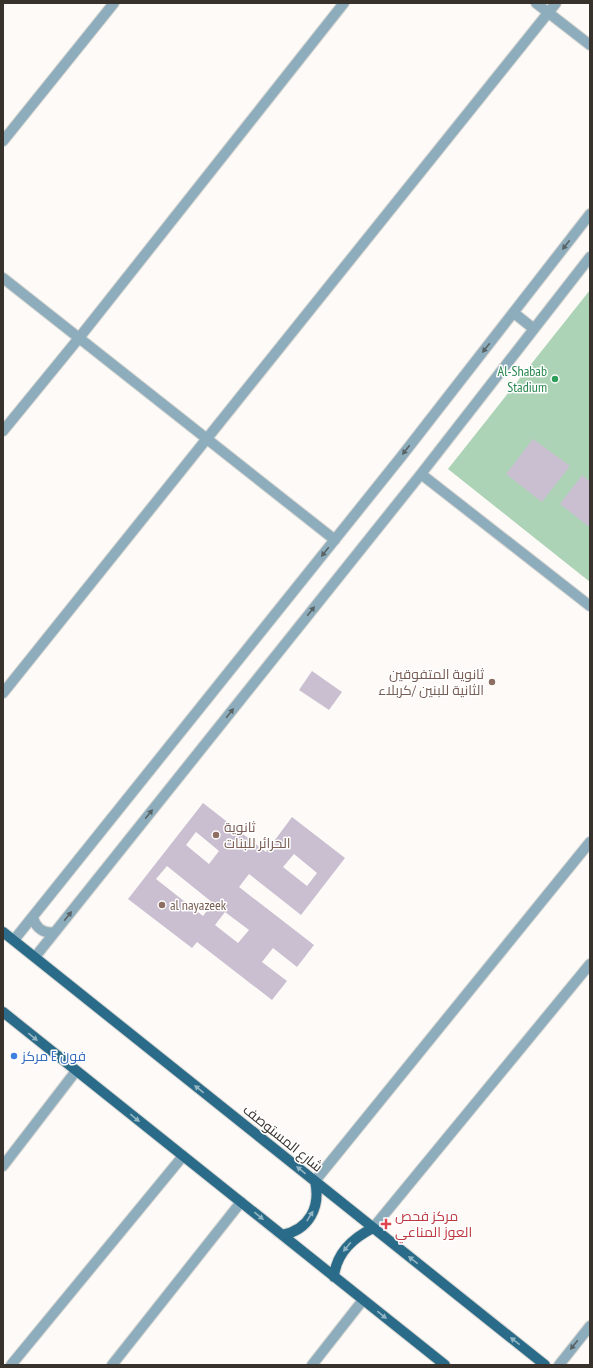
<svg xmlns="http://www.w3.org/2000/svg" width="593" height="1368" viewBox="0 0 593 1368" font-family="'PT Sans Narrow',Cairo,sans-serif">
<rect width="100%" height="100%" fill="#fdfaf7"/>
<path fill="#acd3b5" d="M590,290V582L448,469Z"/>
<path fill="#cabfd1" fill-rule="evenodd" d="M533,439L570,466L542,502L506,474Z
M582,475L590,482V524L588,526L560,504Z
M312,671L342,692L329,710L299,690Z
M203,803L266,852L292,817L345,858L301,915L249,874L239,887L314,945L297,967L273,948L262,962L287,981L272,1000L197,942L192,948L128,899ZM196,832L219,851L209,864L186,845ZM294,854L317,873L307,886L283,867ZM167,866L213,903L203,916L156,879ZM225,912L249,930L238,943L215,925Z"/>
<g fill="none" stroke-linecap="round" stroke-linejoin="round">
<defs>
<path id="minor" d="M536,3L590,45
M3,141L114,3
M3,278L335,540
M514,313L534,329
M3,431L79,338L344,3
M421,474L590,606
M3,693L556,3
M33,918C36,928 44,934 55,932
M14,940L401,457L590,214
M35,957L421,474L590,257
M3,1166L76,1071
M315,1181L590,842
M373,1228L590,964
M11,1365L183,1156
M112,1365L241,1202
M312,1365L363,1300
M559,1365L590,1326"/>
<path id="major" d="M3,932L545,1365
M3,1012L445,1365
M282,1235C309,1230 321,1207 315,1181
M334,1277C336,1253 353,1238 373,1228"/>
</defs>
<use href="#minor" stroke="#d9d6d2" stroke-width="12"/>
<use href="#major" stroke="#d9d6d2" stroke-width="12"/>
<use href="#minor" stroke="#8dadbd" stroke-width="10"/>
<use href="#major" stroke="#296b88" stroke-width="10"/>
</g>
<defs><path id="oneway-solid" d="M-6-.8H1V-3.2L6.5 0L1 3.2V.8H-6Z"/></defs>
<g fill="#596365">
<use href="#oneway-solid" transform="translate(566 245) rotate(128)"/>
<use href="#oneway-solid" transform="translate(486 348) rotate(128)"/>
<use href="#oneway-solid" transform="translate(406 450) rotate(128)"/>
<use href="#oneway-solid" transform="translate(325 552) rotate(129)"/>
<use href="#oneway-solid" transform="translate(311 611) rotate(-51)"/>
<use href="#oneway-solid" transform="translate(230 713) rotate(-51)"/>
<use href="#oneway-solid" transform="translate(149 814) rotate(-51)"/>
<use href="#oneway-solid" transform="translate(68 916) rotate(-51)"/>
<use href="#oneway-solid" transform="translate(574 1345) rotate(129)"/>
</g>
<g fill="#94b5c4">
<use href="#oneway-solid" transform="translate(33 1037) rotate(39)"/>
<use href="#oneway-solid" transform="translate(199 1089) rotate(-141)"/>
<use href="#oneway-solid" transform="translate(135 1118) rotate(39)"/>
<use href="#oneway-solid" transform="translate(301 1170) rotate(-141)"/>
<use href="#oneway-solid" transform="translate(259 1216) rotate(39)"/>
<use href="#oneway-solid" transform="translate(310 1216) rotate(-58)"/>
<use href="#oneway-solid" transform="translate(347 1247) rotate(129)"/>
<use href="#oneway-solid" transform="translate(413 1260) rotate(-142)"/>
<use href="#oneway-solid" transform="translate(382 1315) rotate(39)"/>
<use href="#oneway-solid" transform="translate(515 1341) rotate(-142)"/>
</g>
<circle fill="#2e9e5b" stroke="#fff" stroke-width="1.5" cx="555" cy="379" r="4"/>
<g fill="#8d6e63" stroke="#fff" stroke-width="1.5">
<circle cx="492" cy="682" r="4"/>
<circle cx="216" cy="835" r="4"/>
<circle cx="162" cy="905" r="4"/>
</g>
<circle fill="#3f7fe0" stroke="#fff" stroke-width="1.5" cx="14" cy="1056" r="4"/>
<path fill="#e0444e" stroke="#fff" stroke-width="1.5" d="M384 1218h4v4h4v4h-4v4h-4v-4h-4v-4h4z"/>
<g text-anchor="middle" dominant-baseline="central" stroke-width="3" stroke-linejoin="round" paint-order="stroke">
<g font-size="14" fill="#27864d" stroke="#fff" text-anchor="end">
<text x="547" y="371">Al-Shabab<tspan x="547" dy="16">Stadium</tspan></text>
</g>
<g font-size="14" fill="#785e54" stroke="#fff" text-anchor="start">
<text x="484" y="674" text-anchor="end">ثانوية المتفوقين<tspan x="484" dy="16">الثانية للبنين /كربلاء</tspan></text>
<text x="224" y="827">ثانوية<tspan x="224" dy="16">الحرائر للبنات</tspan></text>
<text x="170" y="905">al nayazeek</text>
</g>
<g font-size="14" fill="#366cbe" stroke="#fff" text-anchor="start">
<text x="22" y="1056">مركز E فون</text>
</g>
<g font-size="14" fill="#37322b" stroke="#fff">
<text transform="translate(283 1138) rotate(39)">شارع المستوصف</text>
</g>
<g font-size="14" fill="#be3a42" stroke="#fff" text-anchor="start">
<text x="395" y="1216">مركز فحص<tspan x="395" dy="16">العوز المناعي</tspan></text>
</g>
</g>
<rect width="593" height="1368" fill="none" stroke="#37322b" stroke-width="8"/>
</svg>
